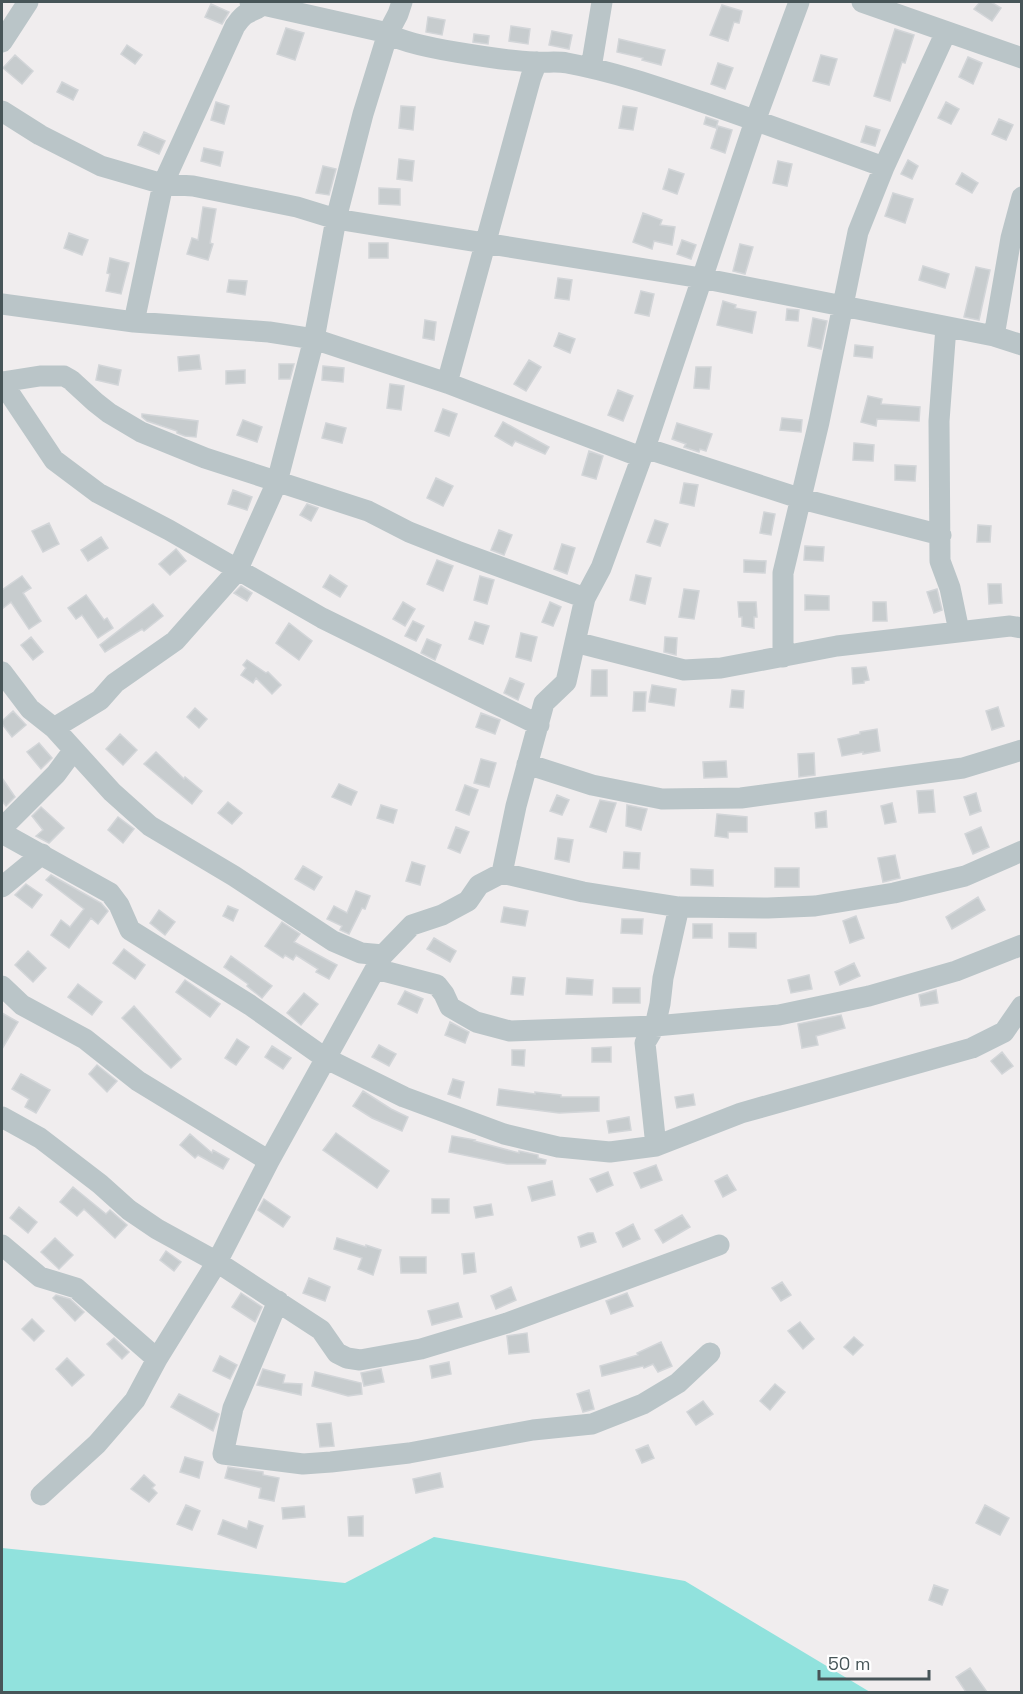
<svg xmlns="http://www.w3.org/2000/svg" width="1023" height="1694" viewBox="0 0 1023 1694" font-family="'Space Grotesk',sans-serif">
<rect width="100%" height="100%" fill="#f0edee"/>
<path fill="#91e2dd" d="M434,1537L685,1581L870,1692H2V1548L345,1583Z"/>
<path fill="#c7ccce" stroke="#d2d5d8" stroke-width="1.5" d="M980,2H991L1001,8L992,21L974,9Z
M211,4L229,12L222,24L205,17Z
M722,5L742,11L739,23L734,22L728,41L710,35Z
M428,17L445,20L442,35L426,32Z
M511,26L530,29L528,44L509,41Z
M286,28L304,33L295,60L277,54Z
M895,29L914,35L905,63L902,62L890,101L874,96Z
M552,31L572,35L569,49L549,45Z
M474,34L489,36L488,44L473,42Z
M619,39L665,50L661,65L642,60L643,58L617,52Z
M127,45L142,55L135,64L121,54Z
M15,55L33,71L22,84L3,68Z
M821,55L837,59L829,85L813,81Z
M968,57L982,63L973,84L959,77Z
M718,63L733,68L725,89L711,84Z
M62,82L78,90L73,100L57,92Z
M216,102L229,106L224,124L211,120Z
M946,102L959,109L951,124L938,118Z
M401,106L415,107L413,130L399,128Z
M623,106L637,108L633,130L619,128Z
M706,117L718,121L716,128L704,124Z
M999,119L1013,125L1006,140L992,134Z
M718,126L732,130L725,153L711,148Z
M866,126L880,130L875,146L861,142Z
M144,132L165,141L159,154L138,145Z
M204,148L223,152L220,166L201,161Z
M399,159L414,161L412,181L397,179Z
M908,160L918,166L912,179L901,174Z
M778,161L792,164L787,186L773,183Z
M323,166L336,169L329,195L316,193Z
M669,169L684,174L677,194L663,189Z
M962,173L978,183L972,193L956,184Z
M379,188L400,189V205L379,204Z
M893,193L913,199L905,223L885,216Z
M203,207L216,209L210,243L213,244L208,260L187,254L192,238L198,240Z
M643,213L662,220L660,225L675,227L672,245L654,241L652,249L633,242Z
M69,233L88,240L82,255L64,248Z
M682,240L696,245L691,259L677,254Z
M369,243H388V258H369Z
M740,244L753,247L745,274L733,271Z
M110,258L129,263L121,294L106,291L110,274L107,273Z
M923,266L949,274L945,288L919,280Z
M976,267L990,270L979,320L964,317Z
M558,278L572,280L569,300L555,298Z
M229,280L247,281L245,295L227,292Z
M641,291L654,294L649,316L635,313Z
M723,301L736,305L735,308L756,312L752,333L717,325Z
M787,309L799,310L798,321L786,320Z
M813,318L827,321L821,349L808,346Z
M425,320L436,322L434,340L423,338Z
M559,333L575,339L570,353L554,346Z
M855,345L873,347L872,358L854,356Z
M199,355L201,369L179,371L178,357Z
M529,360L541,367L526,391L514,384Z
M279,364H294L290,379H279Z
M99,365L121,370L118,385L96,380Z
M323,366L344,368L343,382L322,380Z
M696,367H711L709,389L694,388Z
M245,370V383L226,384V371Z
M390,384L404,386L401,410L387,408Z
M618,390L633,396L623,421L608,415Z
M868,396L882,399L881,404L920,407L919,421L877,419L876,426L861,422Z
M443,409L457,414L449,436L435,431Z
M142,414L198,421L196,437L185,436L177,433V431L147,421L142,417Z
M782,418L802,420L801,432L780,430Z
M243,420L262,427L257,442L237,435Z
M503,422L549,447L545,454L515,441L512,446L495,436Z
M326,423L346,428L342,443L322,438Z
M677,423L712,434L706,451L700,449L699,452L684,447L686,444L672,439Z
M854,443L874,445L873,461L853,460Z
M589,451L603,456L596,479L582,475Z
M895,465L916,466L915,481L895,480Z
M436,478L453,486L443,506L427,498Z
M684,483L698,485L694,506L680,503Z
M233,490L252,497L247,510L228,504Z
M307,504L318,508L311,521L300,515Z
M764,512L775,514L771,535L760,533Z
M655,520L668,524L660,546L647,542Z
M49,523L59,544L43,552L32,531Z
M978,525L991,526L990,542H977Z
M499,530L512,535L504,555L491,550Z
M101,537L108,548L88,561L81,550Z
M562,544L575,548L567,574L554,569Z
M805,546L824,547L823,561L804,560Z
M176,549L186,561L170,575L159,564Z
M437,560L453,566L443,591L427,584Z
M744,560L766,561L765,573L744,572Z
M330,575L347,586L340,597L323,587Z
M636,575L651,578L645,604L630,600Z
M22,576L31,588L23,593L41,621L29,629L11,602L2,609V590Z
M480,576L494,580L487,604L474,600Z
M988,584H1001L1002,603L989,604Z
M241,586L252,593L247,601L234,593Z
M684,589L699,591L694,619L679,617Z
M937,589L942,610L934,613L927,592Z
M86,595L104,620L107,618L113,628L98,638L82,615L76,619L68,608Z
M805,595L829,596V610H805Z
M403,602L415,609L405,626L393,619Z
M550,602L561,607L553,626L542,622Z
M738,602H756L757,617H754V628L742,626V617H739Z
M873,602H886L887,621H873Z
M153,604L163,616L144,631L142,629L105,652L100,645Z
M413,621L424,626L416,641L405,636Z
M475,622L489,626L483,644L469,639Z
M289,623L312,641L299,660L276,643Z
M521,633L537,637L531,661L516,657Z
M31,637L43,652L33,660L21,645Z
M665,637L677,638L676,655L664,652Z
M427,639L441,645L435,660L421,653Z
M247,660L266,673L268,672L281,685L272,694L256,678L253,683L241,675L246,668L243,665Z
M866,667L869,680L864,681V683L853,684L852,668Z
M592,670H607V696H591Z
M510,678L524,684L518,700L504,693Z
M652,685L676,689L674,706L649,702Z
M732,690L744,691L743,708L730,707Z
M634,692H646L645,711H633Z
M998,707L1004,726L992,730L986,711Z
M195,708L207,719L199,728L187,717Z
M13,711L26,725L12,737L2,724V721Z
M481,713L500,720L495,734L476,727Z
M877,729L880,751L863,754V752L842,756L838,739L860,734V732Z
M120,734L137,750L123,765L106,749Z
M39,743L52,758L41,769L27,752Z
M156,752L184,779L185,777L202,791L192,804L144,764Z
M814,753L815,775L799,777L798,754Z
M481,759L496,763L489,787L474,783Z
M726,761L727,777L704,778L703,762Z
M2,778L15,797L6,806L2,801Z
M339,784L357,792L351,805L332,797Z
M465,785L478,790L469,815L456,810Z
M933,790L935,812L919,813L917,791Z
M976,793L981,811L970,815L964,797Z
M557,795L569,800L562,815L550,811Z
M600,800L616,803L606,832L590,827Z
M228,802L242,813L232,824L218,813Z
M892,803L896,822L885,824L881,806Z
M381,805L397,810L393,823L377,818Z
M627,805L647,809L641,830L626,826Z
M41,807L64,828L49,843L36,836L43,830L32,816Z
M826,811L827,827L816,828L815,813Z
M717,814L747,817V832H728V838L715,836Z
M118,817L134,829L123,843L108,830Z
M456,827L469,832L460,853L448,848Z
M981,827L989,847L973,854L965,834Z
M558,838L573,840L569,862L555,859Z
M624,852L640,853L639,869L623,868Z
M895,855L900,878L883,882L878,858Z
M412,862L425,866L420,885L406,881Z
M303,866L322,877L314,890L295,879Z
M775,868H799V887H775Z
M691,869L713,870V886L691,885Z
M51,875L101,903L108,911L98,924L91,918L69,948L51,935L61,920L70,927L84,909L46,880Z
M26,884L42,895L32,908L15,895Z
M356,891L370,896L365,909L362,908L349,934L340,930L342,926L327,919L334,906L347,913Z
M978,897L985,910L952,929L946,917Z
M228,906L238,910L233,921L223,916Z
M504,907L528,911L525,926L501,922Z
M159,910L175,922L165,935L150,923Z
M856,916L864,938L850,943L843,921Z
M622,919H643L642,934L621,933Z
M282,922L300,934L294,942L337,965L329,979L316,972L318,969L296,955L293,960L285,955L283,958L265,946Z
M693,924H712V938H693Z
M729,933H756V948L729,947Z
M434,938L456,951L450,962L427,949Z
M124,949L145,965L135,979L113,963Z
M28,951L46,968L33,982L15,965Z
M231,956L272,986L262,998L247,986L248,984L224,967Z
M854,963L860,976L840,985L835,972Z
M809,975L812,989L791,993L788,980Z
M513,977L525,978L523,995L511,994Z
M567,978L593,980L592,995L566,994Z
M185,980L220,1004L210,1017L176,992Z
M78,984L102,1002L92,1015L68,997Z
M613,988H640V1003H613Z
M936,990L938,1003L921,1006L919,995Z
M405,991L423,999L417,1013L398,1004Z
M304,993L318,1004L301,1025L287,1013Z
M134,1006L181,1059L171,1068L122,1018Z
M2,1013L18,1022L2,1049Z
M841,1015L845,1028L816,1036L818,1045L802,1048L798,1024Z
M450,1022L469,1032L465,1043L445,1035Z
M237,1039L249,1047L236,1065L225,1058Z
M379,1045L396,1054L389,1066L372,1057Z
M272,1046L291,1058L283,1069L265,1057Z
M611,1047V1062H592V1048Z
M512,1050H525L524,1066L512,1065Z
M1002,1052L1013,1066L1002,1074L991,1061Z
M97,1065L117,1081L107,1092L89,1074Z
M21,1074L50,1090L36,1113L25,1107L29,1099L12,1089Z
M453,1079L464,1082L460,1098L448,1094Z
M499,1089L535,1094V1092L561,1095V1097H599V1111L559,1113L497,1105Z
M363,1091L391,1109L408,1117L402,1131L372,1118L353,1106Z
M693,1094L695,1105L677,1108L675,1097Z
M629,1117L631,1130L609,1133L607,1121Z
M336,1133L389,1171L377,1188L323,1150Z
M190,1134L212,1153L213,1150L229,1159L223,1169L198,1155L195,1158L180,1145Z
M452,1136L475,1140L474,1141L519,1153V1151L538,1155V1158L546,1160L545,1164H507L449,1152Z
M656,1165L662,1180L641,1188L634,1173Z
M608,1172L613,1185L597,1192L590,1179Z
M727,1175L736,1190L723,1197L715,1181Z
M552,1181L555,1195L532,1201L528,1187Z
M73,1187L106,1214L110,1210L127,1225L115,1238L84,1209L77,1216L60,1202Z
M264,1199L290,1217L283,1227L258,1210Z
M432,1199H449V1213H432Z
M491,1204L493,1215L476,1218L474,1207Z
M19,1207L37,1222L28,1233L10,1218Z
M682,1215L690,1227L663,1243L655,1230Z
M633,1224L640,1239L623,1247L616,1233Z
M588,1233H593L596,1242L581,1247L578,1237Z
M55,1238L73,1255L59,1269L41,1252Z
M337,1238L366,1247V1245L381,1250L373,1275L358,1269L362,1258L334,1249Z
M166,1251L181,1262L174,1271L160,1260Z
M474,1253L476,1272L464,1274L462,1254Z
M400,1257H426V1273H401Z
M309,1278L330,1287L325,1301L303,1293Z
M782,1282L791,1295L781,1301L772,1288Z
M511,1287L516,1300L496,1309L491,1296Z
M241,1293L262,1307L255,1322L232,1307Z
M627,1293L633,1306L611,1314L606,1301Z
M56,1295L70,1299L84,1312L75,1321L53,1298Z
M458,1303L462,1317L432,1325L428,1311Z
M32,1319L44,1331L34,1341L22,1329Z
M800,1322L814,1339L803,1349L788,1331Z
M527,1333L529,1352L509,1354L507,1336Z
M854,1337L863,1345L853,1355L844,1347Z
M114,1338L129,1352L122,1359L107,1344Z
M661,1342L672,1366L658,1372L653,1364L644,1368L643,1366L602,1376L600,1366L638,1355L637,1353Z
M220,1356L237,1365L230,1379L213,1371Z
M67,1358L84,1375L72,1386L56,1369Z
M449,1362L451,1374L432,1378L430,1366Z
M263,1369L285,1375L283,1383L302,1384L301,1395L257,1385Z
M381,1369L384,1382L364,1386L361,1373Z
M315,1372L361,1383L362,1394L348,1396L312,1386Z
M775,1384L785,1392L770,1410L760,1401Z
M589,1390L594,1409L583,1412L577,1394Z
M179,1394L219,1414L213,1431L171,1407Z
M703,1401L713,1414L696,1425L687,1412Z
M331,1423L334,1446L320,1447L317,1424Z
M648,1445L654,1458L642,1463L636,1450Z
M185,1457L203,1462L199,1478L180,1472Z
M228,1467L263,1472V1475L279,1478L274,1501L259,1498L261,1488L225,1478Z
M440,1473L443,1487L416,1493L413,1479Z
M144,1475L155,1485L152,1488L157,1493L149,1502L131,1489Z
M186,1505L200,1511L192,1530L177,1524Z
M985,1505L1009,1518L1000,1535L976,1523Z
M304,1506L305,1517L283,1519L282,1508Z
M363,1516V1536H349L348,1517Z
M223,1520L247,1529L249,1521L263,1526L256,1548L218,1534Z
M934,1585L948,1590L942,1605L929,1600Z
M970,1668L987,1692H966L956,1677Z"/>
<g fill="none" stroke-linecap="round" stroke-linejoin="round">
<path stroke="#bac5c8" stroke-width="21" d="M250,2L388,33C403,47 510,61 535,62C546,63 556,61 567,63C616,72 664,89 711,105C769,125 826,146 884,167
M862,2L1022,58
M2,42L28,2
M591,68L602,2
M2,111L40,135L101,166L163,184L193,186L297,207L336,219L701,278L994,336L1022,345
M2,304L134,322L269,332L314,339L447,383L641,457
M134,322L163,184L235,26C239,21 241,17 246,14C254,9 259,10 263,2
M946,327L939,421L940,561L950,588L959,631
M994,336L1011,238L1022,197
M2,382L54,460L98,493L169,530L322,618L539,725
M2,382L40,376H64L71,380L95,402L109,413L141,432L205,458L368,511L409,532L457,551L585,598
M447,383L531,77L537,62
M645,448L802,499L941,535
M575,642L684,670L721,668L837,646L1010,626L1022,628
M783,657V573L819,422L858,232L884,167L946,32
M2,672L30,709L54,728L112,792L150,826L234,876L333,941L361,953L383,955
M54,728L100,700L115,683L175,641L237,571L277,482L314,339L336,219L363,114L388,33L398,14L402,2
M527,764L592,785L662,799L741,798L963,768L1022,750
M2,828L56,774L73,751
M2,833L110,893L119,905L130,930L250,1005L325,1058L404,1097L504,1134L558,1147L610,1152L656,1146L741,1113L972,1048L1004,1032L1022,1006
M502,873L583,892L679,907L768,908L815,906L894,893L965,876L1022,851
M2,887L42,854
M376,969L437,985L444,994L450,1007L476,1022L510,1031L655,1026L779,1015L869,996L956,971L1022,945
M2,986L22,1005L85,1039L138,1081L269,1161
M2,1117L40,1138L100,1184L129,1210L157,1229L217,1262L321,1330L337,1353L347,1358L360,1360L421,1349L507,1323L719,1245
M656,1146L645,1043L655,1026L660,1004L663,978L679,907
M2,1245L40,1277L76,1288L157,1359
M278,1301L233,1408L223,1454L303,1464L331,1462L409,1453L533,1430L592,1424L643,1404L678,1383L710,1353
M41,1495L97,1444L135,1400L157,1359L217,1262L269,1161L383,955L412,925L442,915L468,901L479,885L502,873L516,806L544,703L566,682L585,598L601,568L645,448L755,121L799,2"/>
</g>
<rect width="1023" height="1694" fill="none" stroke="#475558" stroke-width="6"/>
<path d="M819 1670v9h110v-9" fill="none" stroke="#475558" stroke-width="3"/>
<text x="828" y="1670" font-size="18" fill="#475558" stroke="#ffffff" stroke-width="4.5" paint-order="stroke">50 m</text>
</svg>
